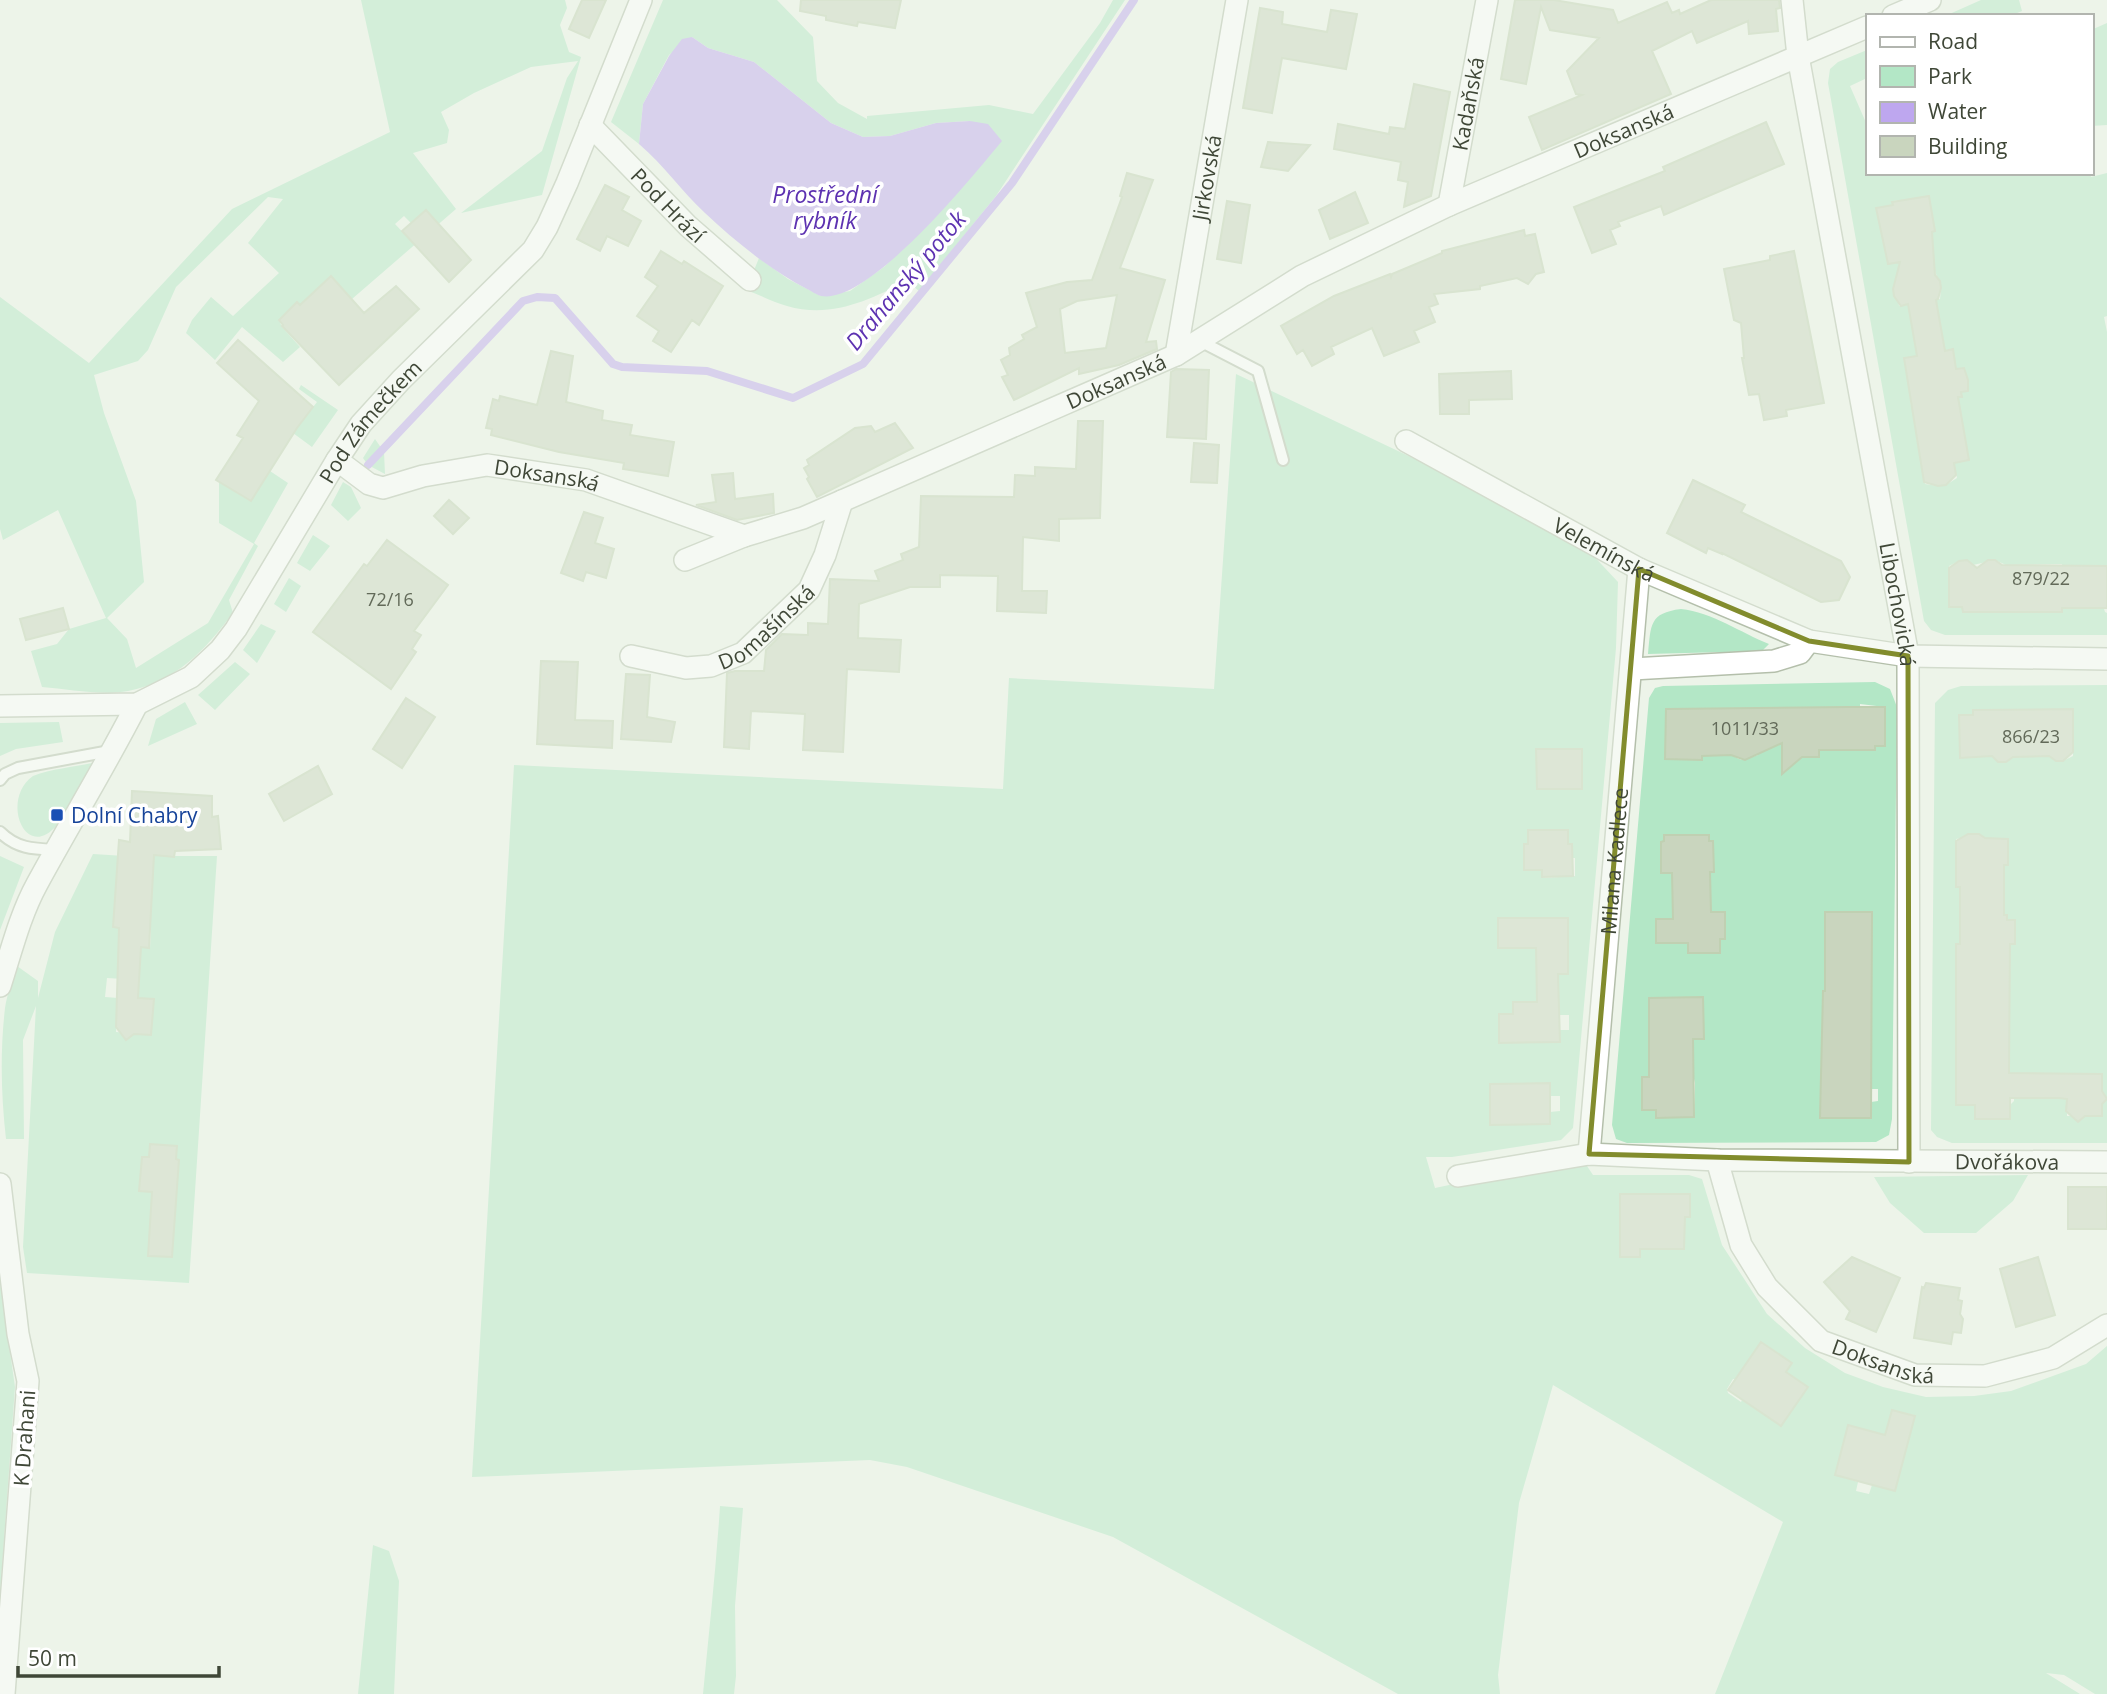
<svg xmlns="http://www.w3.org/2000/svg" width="2107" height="1694" viewBox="0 0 2107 1694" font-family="'Open Sans',sans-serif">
<rect width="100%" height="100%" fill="#edf4e9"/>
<path fill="#b3e7c6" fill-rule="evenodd" d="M361,0H565L567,8L560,25L569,52L581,57L542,195L461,213L542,151L567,78L578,61L531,67L474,93L441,112L449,130L447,143L413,153L456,209L352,299L331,276L308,297L328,320L321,327L297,302L279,320L282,327L300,347L283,362L242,327L215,360L186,333L192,320L211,297L233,316L279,273L248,243L283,199L268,197L176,287L148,350L138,361L94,375L104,413L136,501L144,582L107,618L127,639L136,668L208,623L254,544L219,523V482L250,501L270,471L288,483L254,543L258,546L229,600L233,613C205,650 176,682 128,691C101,696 69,689 42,687L31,651L57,644L69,629L106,618L58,510L3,540L0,529V297L89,363L232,209L390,132ZM404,216L411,223H437L414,244L395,224Z
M663,0H777L813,37L817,81L838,103L867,119V116L989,105L1033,114L1100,23L1113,0H1125L996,196L919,291L907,281C869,300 831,319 787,306C773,302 760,295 746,290L759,258L788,279L821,296L850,291L884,267L934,217L1001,141L970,121L936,123L890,136L863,137L831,123L754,62L708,48L692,37L669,55L643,104L639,144L611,122Z
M1981,0H2019L2022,11L2010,16L2008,14L2004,16H1945Z
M2107,23V125L2091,126V30Z
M1867,50V61L1865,63L1867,78L1850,86L1867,125V173H2090L2091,177L2107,173V316L2104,317L2107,332V566H2091L2105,612L2107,613V635H1945L1931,630L1924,621L1828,83L1830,69L1838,62ZM1929,197L1935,231L1918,234L1881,233L1877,208L1893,205V201ZM1935,271L1941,288L1940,299L1899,306L1895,278ZM1953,350L1955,369L1964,368L1968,380V390L1961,392V397L1911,406L1905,358ZM1963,428L1969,460L1954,463L1957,478L1946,485L1938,486L1925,484L1916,436ZM1967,560L1973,565L1995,560L2006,565L2062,564V611L2006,607V612H1991L1978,607L1977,612H1963L1962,607H1949V566L1959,561Z
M1236,374L1573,534L1618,582L1616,648L1573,1128L1561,1140L1452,1157H1426L1435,1188L1581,1157L1593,1175H1689L1702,1179L1722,1245L1767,1314L1805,1348L1845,1373L1883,1387L1926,1397L1974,1396L2011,1391L2086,1364L2107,1346V1694H2095L2064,1675L2046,1673L2080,1694H1715L1783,1522L1553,1385L1519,1503L1498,1675L1500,1694H1398L1113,1537L907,1467L870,1460L472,1477L514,765L1003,789L1009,678L1214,689ZM1536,749L1582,789H1537ZM1528,830H1568V844H1572V858H1575V876L1543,878L1542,870H1524V845L1528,844ZM1513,1002H1558L1559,1015H1569V1030H1559V1042L1500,1043L1499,1014H1513ZM1550,1096H1560V1111L1550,1112V1124L1490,1125ZM1620,1194H1690V1216L1685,1217L1684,1249H1640V1257H1620ZM1761,1342L1792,1363L1786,1372L1808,1387L1781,1426L1742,1400L1741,1402L1728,1393L1727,1389L1733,1379H1735ZM1892,1410L1914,1415L1895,1491L1872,1485L1869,1494L1856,1491L1858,1482L1835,1475L1848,1425L1885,1435Z
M301,385L338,410L312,447L293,433L317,402L299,389Z
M375,439L384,452L385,474L368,465L363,458Z
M343,482L351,487L361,508L348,521L331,505Z
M313,535L330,546L310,571L297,563Z
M289,578L301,586L286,612L274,604Z
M1681,609C1712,612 1741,633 1769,644L1762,651L1648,654C1651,625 1649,613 1681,609Z
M261,624L276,631L257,663L243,650Z
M235,662L250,674L215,710L198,695Z
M1875,682L1890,689L1897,707L1892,1119L1889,1135L1876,1142L1627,1143L1616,1139L1612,1125L1649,698L1655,688L1663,686ZM1860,704L1885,707V746H1875V750H1859V746H1849V735H1834V738H1820L1819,757H1801L1795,763H1782L1783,708L1849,710V707H1860ZM1741,708H1758V755C1748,758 1743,764 1733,755H1701V760L1666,759V709L1729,710L1730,713H1740ZM1665,835H1709V841H1713L1714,872H1710V887L1673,888L1672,873L1661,872V842L1664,841ZM1688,912H1725V939H1720V953H1688V943L1656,942V919H1688ZM1825,912H1872V958H1825ZM1823,992H1872L1871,1040L1850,1044L1842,1040H1822ZM1703,997L1704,1039H1649V998ZM1821,1073H1870L1871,1089H1878V1101L1871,1102V1118H1821ZM1656,1075H1693L1695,1083L1694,1117L1656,1118L1655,1110H1643L1642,1077Z
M2107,685V1143H1952L1937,1137L1931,1130L1935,703L1948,690L1961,686ZM1988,709L2001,714V709H2073V756L2063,761H2056L2049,756L2013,757L1998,762L1993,757H1960L1973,710ZM1962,838L2008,865H2004V887H1956V839ZM1960,914L2007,915V920H2015V944H2010L2009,955L1989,960L1956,959V945L1960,944ZM1956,993H2009V1047H1955ZM2067,1073L2102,1074V1091L2105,1095L2106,1100L2102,1104L2101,1116H2085L2081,1120H2076L2072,1116H2067V1099L2047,1098ZM2014,1094V1101L2010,1105V1119H1975V1105L1956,1104Z
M185,702L197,724L148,746L156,719Z
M59,722L63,742L16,749L0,756V723Z
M92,763C82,781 69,811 57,825C25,863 0,799 33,776C51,769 73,767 92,763Z
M93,854L125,856H217L189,1283L27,1273L23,1247L36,1006L23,1040L24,1139H6C1,1095 0,1052 5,1008C7,994 13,980 17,966L38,981V998L55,932ZM113,927L151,929L150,948L119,946V928ZM107,978L139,980L138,998L154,999L151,1035L116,1032L118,998L105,997ZM149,1157L179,1160L176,1193ZM174,1225L172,1257L149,1256Z
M0,856L24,867L0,930Z
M2028,1175L2013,1201L1976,1233H1924L1890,1203L1874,1177Z
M0,1282L15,1387L0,1595Z
M720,1506L743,1508L735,1606L736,1676L734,1694H703C709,1631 716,1569 720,1506Z
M373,1545L389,1551L399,1581L394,1694H358Z"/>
<path fill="#bea7ef" d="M692,37L708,48L754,62L831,123L863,137L890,136L936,123L970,121L988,124L1002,141C972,177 869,305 821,296C817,295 811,291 807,289C770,270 735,241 705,213C681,191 665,166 639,144L643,104L669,56L682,39Z"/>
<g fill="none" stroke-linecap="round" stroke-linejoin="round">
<path stroke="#bea7ef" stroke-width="8" d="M368,465L523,301L537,297L555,298L613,364L622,367L707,371L793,398L863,364L1012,183L1134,0"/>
</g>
<path fill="#c9d5be" stroke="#c0d0b2" stroke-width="2" fill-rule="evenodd" d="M582,0H606L589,38L569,29Z
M801,0H901L895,28L858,22L857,26L826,20V16L800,11Z
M1515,0H1554L1613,10L1618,23L1667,2L1672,13L1679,10L1680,14L1711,0H1779L1780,8L1776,9L1778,31L1749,34L1748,21L1697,43L1692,31L1652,51L1671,94L1542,150L1529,117L1582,95L1576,94L1567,71L1599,38L1550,30L1541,7L1526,84L1501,79Z
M1260,8L1283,12L1282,24L1327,32L1331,10L1357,14L1346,69L1282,58L1272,113L1243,108Z
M1414,84L1450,92L1431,196L1404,207L1408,182L1398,180L1401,162L1334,149L1338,124L1389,134L1390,127L1405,129Z
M1766,122L1784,164L1664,215L1661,206L1618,222L1620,226L1610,230L1616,244L1592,253L1574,207L1665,171L1663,167Z
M1268,142L1310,145L1288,171L1261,167Z
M1127,173L1153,180L1120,268L1165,280L1146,342L1156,341L1157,349L1119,365L1079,374V368L1014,400L1002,377L1008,375L1001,360L1010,355L1009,348L1024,339L1022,335L1037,327L1026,293L1067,282L1092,280L1122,197L1120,196ZM1117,295L1106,348L1065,353L1060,309L1077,301Z
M605,185L629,197L622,210L641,221L628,246L607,236L600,251L577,239Z
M1355,192L1368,223L1330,239L1319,210Z
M1929,196L1935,231L1932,232L1935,275L1940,281L1941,288L1938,299L1936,300L1945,351L1953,349L1956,369L1964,368L1968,380V391L1961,392L1962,397H1958L1969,460L1954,463L1956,475L1946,485L1938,486L1924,482L1904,358L1917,356L1908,304L1901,306L1894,296L1893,289L1900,262L1888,264L1876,208L1893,205L1892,202Z
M1227,201L1250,205L1241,263L1217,259Z
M426,210L471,260L449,282L402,231Z
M1524,230L1525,236L1535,234L1544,272L1536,274L1528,284L1517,278L1480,286V289L1434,294L1438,304L1429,307L1435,322L1414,331L1419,342L1384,356L1372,328L1331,347L1334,354L1312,366L1303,350L1297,354L1281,326L1334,296L1390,274L1391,277L1392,274L1442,253V251Z
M661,251L682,264L684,261L723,286L699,325L692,320L671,352L653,341L659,331L637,316L658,286L645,277Z
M1794,251L1824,403L1786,410L1787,416L1764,420L1759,394L1749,395L1742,358H1744L1741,323L1734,320L1724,269L1770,260V256Z
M331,276L364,313L396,286L419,309L339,385L282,326L283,325L279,320L297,302L300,305Z
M238,340L313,407L297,428L251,501L216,480L243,438L237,435L259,401L217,363Z
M551,351L573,356L566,402L603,411L602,420L632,425L630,435L674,442L668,476L623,469L624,463L559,452L491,435L492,429L486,428L493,399L499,401L500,396L537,405Z
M1176,369L1209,370L1206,439L1167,437L1171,372Z
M1511,371L1512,399L1469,400V414H1440L1439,374Z
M1078,421H1103L1100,518L1059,519V541L1023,537L1022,591H1047L1046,613L997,611L998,576L940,575V587H910L859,604L858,638L901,640L899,672L847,669L843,752L803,750L805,714L751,711L749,749L724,747L727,673L735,671H764L766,650L782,634L808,635V623L828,624L830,579L879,581L875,571L903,560L901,554L919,547L921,496L1014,497L1015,475L1035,476V467L1076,469Z
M895,423L913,448L817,497L807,479L809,477L804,468L809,465L807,460L855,428L871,426L875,432Z
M1194,443L1219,445L1217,483L1191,482Z
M733,473L735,499L773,494L774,513L737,520L696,505L716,502L712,475Z
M1693,480L1745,505L1741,512L1841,561L1850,577L1839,600L1821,602L1722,553V554L1708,548L1706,553L1667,533Z
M449,500L469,518L453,534L434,516Z
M584,512L603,518L595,543L614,549L606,578L586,572L583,581L561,573Z
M387,540L448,585L414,631L421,635L412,649L416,652L391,689L313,632L364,564L367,566Z
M1967,560L1977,568L1988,560H1995L2002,565L2107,566V608H2062V612H1963L1962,607H1949V568L1959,561Z
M63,608L69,629L26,640L20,619Z
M541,661L578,662L575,720L613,721L612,748L537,744Z
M626,674L650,675L647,717L675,722L671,742L621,739Z
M406,698L435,717L402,768L373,749Z
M1848,707H1885V746H1875V750H1819V757H1802L1782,774V743L1745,760L1731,755L1702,756V760L1665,759L1666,709Z
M2073,709V752L2063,761H2056L2049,756L2013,757L2006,762H1998L1992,756L1960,758L1959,715H1973V710Z
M1536,749H1582V789H1537Z
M318,766L332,794L284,821L269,794Z
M132,791L212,796V817L218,816L221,849L175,851L174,857L154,855L149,948L141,947L138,998L154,999L151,1035L134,1034L126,1040L116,1027L119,928L113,927L119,840L130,842Z
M1528,830H1568V844H1572L1573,876L1542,877V870H1524V844H1528Z
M1968,834H1979L1985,838L2008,839V865H2004V915H2007V920H2015V944H2010L2009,1073L2102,1074V1091L2107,1099L2102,1104V1116H2085L2078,1122L2066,1111L2067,1099L2059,1098H2010V1119H1975V1105H1956V944H1960V887H1956V841Z
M1664,835H1709V841H1713L1714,872H1710L1711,912H1725V939H1720V953H1688V943H1656V919H1673L1672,873H1661V842L1664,841Z
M1825,912H1872L1871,1118H1820L1823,991H1825Z
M1498,918H1568V974H1558L1560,1042L1499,1043V1014H1513V1002H1537L1536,948H1498Z
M1703,997L1704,1039H1693L1694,1117L1656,1118V1110H1642V1077H1649V998Z
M1550,1083V1124L1490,1125V1084Z
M150,1144L177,1146L176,1159L179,1160L172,1257L148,1256L152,1192L139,1191L142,1157H149Z
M2068,1187H2107V1229H2068Z
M1620,1194H1690V1217H1685L1684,1249H1640V1257H1620Z
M1852,1257L1900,1278L1876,1332L1846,1319L1850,1311L1824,1282Z
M2038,1257L2055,1315L2016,1327L2000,1269Z
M1926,1283L1960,1288L1958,1300L1962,1301L1960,1314L1963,1319L1961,1333L1953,1332L1951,1344L1914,1338L1922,1287L1924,1288Z
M1761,1342L1792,1363L1786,1372L1808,1387L1781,1426L1728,1390Z
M1892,1410L1915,1416L1895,1491L1835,1475L1848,1425L1885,1435Z"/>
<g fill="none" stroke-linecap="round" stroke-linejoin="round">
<defs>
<path id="lane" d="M1200,341L1258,371L1283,460
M0,780L5,774L18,768L110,751
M0,832C17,849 34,849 57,850"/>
<g id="street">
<path id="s1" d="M1792,0L1798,56L1908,656L1909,1162"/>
<path d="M1893,16L1930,0"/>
<path id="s2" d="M590,125L688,226L750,280"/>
<path id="s3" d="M1449,205L1487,0"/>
<path id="s4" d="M1176,355L1237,0"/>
<path id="s5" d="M1406,441L1639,569L1809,641L1908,656L2107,659"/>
<path id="s6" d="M337,460L369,484L383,488L423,476L487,465L586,480L744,536"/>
<path id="s7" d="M685,560L744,536L803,518L1176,355L1302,276L1449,205L1867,27"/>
<path id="s8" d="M631,656L686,668L711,666L743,653L809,590L825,555L842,501"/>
<path d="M1632,669L1774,661L1800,653L1809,641"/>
<path id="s9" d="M0,706L137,704L191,677L220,650L236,629L337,460L361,424L401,380L533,250L547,227L567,183L641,0"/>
<path d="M0,986C11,952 20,915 37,884C70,823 106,765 137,704"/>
<path id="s10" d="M1589,1154L1639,569"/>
<path id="s11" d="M1717,1160L1741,1245L1767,1287L1821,1341L1915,1375L1985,1376L2053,1358L2107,1325"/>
<path id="s12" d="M1458,1176L1589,1154L1717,1160L2107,1162"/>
<path d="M0,1184L18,1334L28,1381L4,1694"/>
</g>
</defs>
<use href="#lane" stroke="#b4bfab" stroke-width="14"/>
<use href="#street" stroke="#b4bfab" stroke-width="24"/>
<use href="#lane" stroke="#fff" stroke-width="10"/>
<use href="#street" stroke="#fff" stroke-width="21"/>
</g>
<path d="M0 0H2107V1694H0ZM1639,569L1809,641L1908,656L1909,1162L1589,1154Z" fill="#edf4e9" fill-opacity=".55" fill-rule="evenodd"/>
<path fill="none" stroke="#828c2d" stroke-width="5" stroke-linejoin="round" d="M1639,569L1809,641L1908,656L1909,1162L1589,1154Z"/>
<rect fill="#1a4fb4" stroke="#fff" stroke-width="2.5" x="50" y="808" width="14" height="14" rx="3.5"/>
<g text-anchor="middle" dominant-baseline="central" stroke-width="7" stroke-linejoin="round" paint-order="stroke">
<g font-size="18" fill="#626a59">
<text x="2041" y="578">879/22</text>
<text x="390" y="599">72/16</text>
<text x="1745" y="728">1011/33</text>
<text x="2031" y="736">866/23</text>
</g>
<g font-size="21" fill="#3f4737" stroke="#fff">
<text stroke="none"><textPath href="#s3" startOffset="103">Kadaňská</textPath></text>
<text stroke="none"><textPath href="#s7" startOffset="1034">Doksanská</textPath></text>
<text stroke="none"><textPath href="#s4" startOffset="180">Jirkovská</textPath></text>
<text stroke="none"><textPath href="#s2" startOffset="112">Pod Hrází</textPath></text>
<text stroke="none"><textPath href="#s7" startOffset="467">Doksanská</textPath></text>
<text stroke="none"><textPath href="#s9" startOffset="511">Pod Zámečkem</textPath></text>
<text stroke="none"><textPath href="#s6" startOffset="222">Doksanská</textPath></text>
<text stroke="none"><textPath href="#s5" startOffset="226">Velemínská</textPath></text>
<text stroke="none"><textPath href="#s1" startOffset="614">Libochovická</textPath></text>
<text stroke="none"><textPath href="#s8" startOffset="150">Domašínská</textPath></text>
<text stroke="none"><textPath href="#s10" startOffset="294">Milana Kadlece</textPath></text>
<text stroke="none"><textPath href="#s12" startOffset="551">Dvořákova</textPath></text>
<text stroke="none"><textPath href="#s11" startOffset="280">Doksanská</textPath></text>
<text transform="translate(24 1438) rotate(-86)">K Drahani</text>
</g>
<g font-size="21" fill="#164399" stroke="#fff" text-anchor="start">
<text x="71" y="815">Dolní Chabry</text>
</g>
<g font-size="23" font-style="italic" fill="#5d32b1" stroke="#fff">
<text x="825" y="194">Prostřední<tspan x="825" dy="26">rybník</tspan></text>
<text transform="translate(905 280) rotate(-50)">Drahanský potok</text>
</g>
</g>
<rect x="1866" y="14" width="228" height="161" fill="#ffffff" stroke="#b2b5af" stroke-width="2"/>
<rect x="1880" y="37" width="35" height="10" fill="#ffffff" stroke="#b2b5af" stroke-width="2"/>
<text x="1928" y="49" font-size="21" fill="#3f4737">Road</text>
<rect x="1880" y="66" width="35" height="21" fill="#b3e7c6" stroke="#b2b5af" stroke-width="2"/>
<text x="1928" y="84" font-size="21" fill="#3f4737">Park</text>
<rect x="1880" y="102" width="35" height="21" fill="#bea7ef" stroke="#b2b5af" stroke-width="2"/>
<text x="1928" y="119" font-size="21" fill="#3f4737">Water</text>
<rect x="1880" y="136" width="35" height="21" fill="#c9d5be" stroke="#b2b5af" stroke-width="2"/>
<text x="1928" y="154" font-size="21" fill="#3f4737">Building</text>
<path d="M18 1666v10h201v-10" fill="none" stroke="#3f4737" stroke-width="3.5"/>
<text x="28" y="1666" font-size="21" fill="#3f4737" stroke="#ffffff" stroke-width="5" paint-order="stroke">50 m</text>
</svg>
